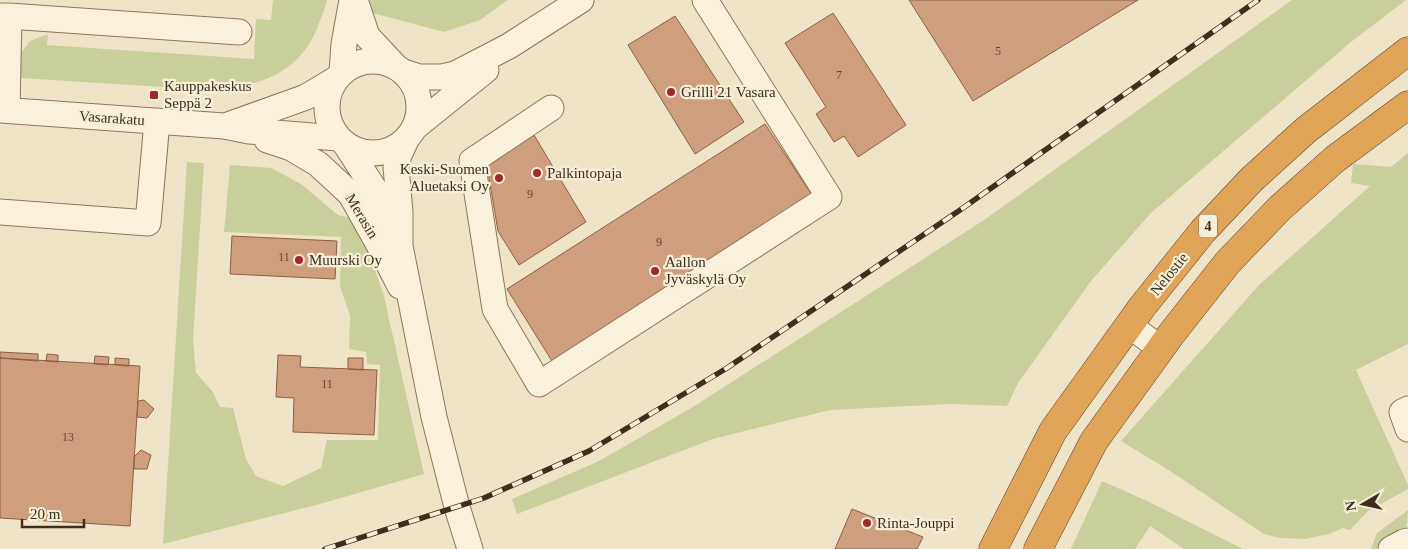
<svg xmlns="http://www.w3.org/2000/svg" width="1408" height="549" viewBox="0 0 1408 549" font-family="Georgia,serif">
<rect width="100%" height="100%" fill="#f0e4c8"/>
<path fill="#c9cf9b" d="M273,0H327C325,9 321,17 318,26C299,75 258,87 209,90L21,78V53L30,41L48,34L47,45L254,59L256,19L271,20Z
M370,0H508L480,20L444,32L369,12Z
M1292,0H1406L1351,42L1151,213L1091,281L1018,383L1007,406L951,404L830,410L713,439L517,514L512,499L599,461L693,407L984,220Z
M1408,153V344L1356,370L1408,485V489L1368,511L1350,530L1343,528L1329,534L1305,539L1280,538L1264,534L1170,471L1121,441L1259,285L1370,186L1351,183L1353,164L1391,167Z
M187,162L204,163L193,340L196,373L213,392L220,407L233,408L246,459L256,476L283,486L321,468L327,440H378L380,365L367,364L366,352L349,349L350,316L340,286L341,237L224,232L230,165L271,168L301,184L338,215L356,219L383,292L424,474L320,504L163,544Z
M1102,481L1145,500L1243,549H1184L1150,526L1135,549H1071Z
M1408,510L1407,526C1397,537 1387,549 1371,549L1377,533Z"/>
<path fill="#cf9f7d" stroke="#8d5f41" d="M909,0H1138L973,101Z
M833,13L906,125L858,157L844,136L834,142L816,114L826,107L785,43Z
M675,16L744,122L695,154L628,45Z
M765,124L812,195L552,361L507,289Z
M534,135L586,222L519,265L498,231L487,166Z
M232,236L337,241L335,279L230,274Z
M0,352L38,354V361L0,358Z
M47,354L58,355V362L46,361Z
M278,355L301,356L300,367L377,370L374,435L293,432L294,398L276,397Z
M95,356L109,357L108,365L94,364Z
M0,358L140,366L130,526L0,518Z
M115,358L129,359V366L115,365Z
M348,358H363V370L348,369Z
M144,400L154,409L147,418L137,417L138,401Z
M141,450L151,455L147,469H134V457Z
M852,509L923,537L917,549H835Z"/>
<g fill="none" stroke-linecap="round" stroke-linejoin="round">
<defs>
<path id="minor" d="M355,0L367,36L395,66
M0,16H9L7,110
M9,16L239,32
M327 107a46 46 0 1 1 92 0a46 46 0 1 1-92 0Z
M342,72L344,44L352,0
M403,72L419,77H442L455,74L509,46L581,0
M551,108L472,161L495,309L539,384L829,197L705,0
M0,110L224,126L249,131L338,138
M228,125L306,97L336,79
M414,128L486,70
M407,138L399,155L396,167L400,212V246L434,417L457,507L470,549
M267,140L291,148L318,164L344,188L351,195L379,245L400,286
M346,145L373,187L396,237
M0,212L148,223L157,121
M1129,325L1161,349
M1408,409L1402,412L1408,429
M1391,549L1404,542L1408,541"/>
<path id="highway" d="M993,549L1053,431L1142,307L1203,231L1252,179L1306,130L1408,51
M1038,549L1094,441L1172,333L1228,262L1279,209L1335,159L1408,105"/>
</defs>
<use href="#minor" stroke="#8d765c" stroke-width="27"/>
<use href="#highway" stroke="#5b4430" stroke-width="29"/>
<use href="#minor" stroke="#faf1dc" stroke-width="25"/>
<use href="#highway" stroke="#e0a458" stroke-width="28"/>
<defs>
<path id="rail" d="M325,549L484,498L589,451L727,368L963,208L1258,0"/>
</defs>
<use href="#rail" stroke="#3d2e20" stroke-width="5.5"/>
<use href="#rail" stroke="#f7eed8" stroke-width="4" stroke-dasharray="11" stroke-linecap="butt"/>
</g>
<g fill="#9e2a2b" stroke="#f7eed8" stroke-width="2">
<circle cx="671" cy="92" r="5"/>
<rect x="149" y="90" width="10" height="10" rx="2.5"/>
<circle cx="537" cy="173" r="5"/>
<circle cx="499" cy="178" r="5"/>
<circle cx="299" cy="260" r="5"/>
<circle cx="655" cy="271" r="5"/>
<circle cx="867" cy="523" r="5"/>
</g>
<g text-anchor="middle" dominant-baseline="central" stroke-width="4.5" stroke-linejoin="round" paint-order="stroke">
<g font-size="12" fill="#624a37">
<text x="998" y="51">5</text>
<text x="839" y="75">7</text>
<text x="530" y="194">9</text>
<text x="659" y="242">9</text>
<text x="284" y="257">11</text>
<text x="327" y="384">11</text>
<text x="68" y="437">13</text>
</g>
<rect fill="#f7eed8" stroke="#756857" stroke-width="1" x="1199" y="214.5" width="18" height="23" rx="4"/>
<g font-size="14" font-weight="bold" fill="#3d2e20">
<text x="1208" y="226">4</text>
</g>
<g font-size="15" fill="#3d2e20" stroke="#f7eed8" text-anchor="start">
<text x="164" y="86">Kauppakeskus<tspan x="164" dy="17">Seppä 2</tspan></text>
<text x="681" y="92">Grilli 21 Vasara</text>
<text x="489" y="169" text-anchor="end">Keski-Suomen<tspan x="489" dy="17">Aluetaksi Oy</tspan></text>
<text x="547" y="173">Palkintopaja</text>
<text x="309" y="260">Muurski Oy</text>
<text x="665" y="262">Aallon<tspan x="665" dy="17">Jyväskylä Oy</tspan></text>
<text x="877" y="523">Rinta-Jouppi</text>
</g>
<g font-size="15" fill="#3d2e20" stroke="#f7eed8">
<text transform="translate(112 118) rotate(4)">Vasarakatu</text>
<text transform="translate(362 216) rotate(59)">Merasin</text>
<text transform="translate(1169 274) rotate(-51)">Nelostie</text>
</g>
</g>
<g transform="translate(1363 504) rotate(261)" stroke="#f7eed8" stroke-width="4" paint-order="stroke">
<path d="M0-4L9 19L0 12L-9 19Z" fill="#3d2e20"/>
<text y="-8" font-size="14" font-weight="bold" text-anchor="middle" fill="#3d2e20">N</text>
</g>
<path d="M22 519v8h62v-8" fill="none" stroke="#3d2e20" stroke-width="2.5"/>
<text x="30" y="519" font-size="15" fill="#3d2e20" stroke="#f7eed8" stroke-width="4" paint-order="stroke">20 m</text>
</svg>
